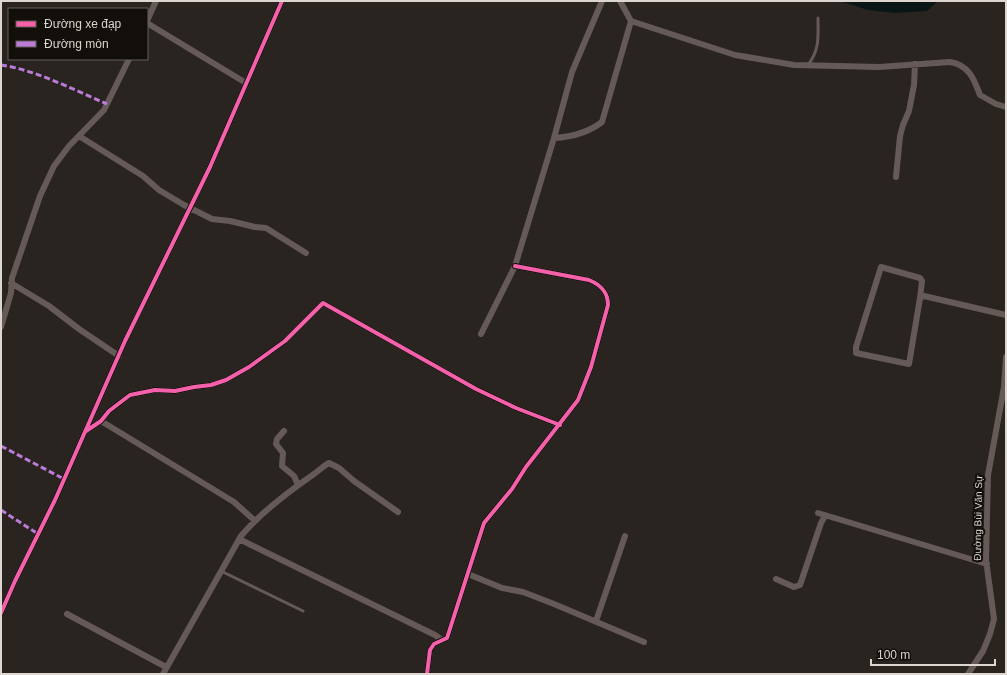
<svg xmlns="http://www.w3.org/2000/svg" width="1007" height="675" viewBox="0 0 1007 675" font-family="Helvetica,sans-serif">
<rect width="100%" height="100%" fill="#2a2420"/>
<path fill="#091616" d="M840,1H938L927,11L895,13L868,10Z"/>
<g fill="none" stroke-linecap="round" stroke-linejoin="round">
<path stroke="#665a58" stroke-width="3" d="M808,65C820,49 818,37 818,18
M221,571L303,611"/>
<path stroke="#665a58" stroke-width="6" d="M620,1L631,21L735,55L794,65L879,67L950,62C969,65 974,79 980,95L996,104L1006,107
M147,21L156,1
M147,23L246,83
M79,136L143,176L159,190L184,205L212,219L230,221L255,227L266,228L306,253
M554,138L572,72L602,1
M896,177L900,136L903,125L909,111L914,85L915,64
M11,283L49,306L79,329L119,356
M920,298L922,281L920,278L881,267L856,347V353L909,364L920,298L924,296L1006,315
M1,327L11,293L12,278L40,196L54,166L69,146L104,110L129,59
M481,334L515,266L554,138C570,137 589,132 602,122L631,21
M101,421L234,502L254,520
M86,431L101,421L109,411L130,395L155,390L175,391L194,387L211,385L226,380L249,367L285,341L323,303L476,389L516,408L560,425
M284,431L277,439L276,444L283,453L282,466L294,476L298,485
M818,513L987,564
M239,539L435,635L442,640
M468,574L502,588L523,592L554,604L644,642
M776,579L794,587L800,585L821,523L825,516
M1,613L15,581L55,500L125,341L210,167L282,1
M67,614L166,667
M596,621L625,536
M163,674L241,536C261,512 288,492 314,474C320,470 323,466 329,463L339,468L354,481L398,512
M427,674L430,650L434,644L447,638L484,523L512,489L526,467L578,400L591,367L608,305C608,292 601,285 589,280L515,266
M968,674L983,651L990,634L994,619L986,560L988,475L1004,387L1006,357"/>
<path stroke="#bd7bd9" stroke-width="3" stroke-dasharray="6 3" stroke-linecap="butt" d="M1,65C36,70 74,90 107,104
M1,446L64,479
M1,510L38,534"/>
<defs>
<path id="cycleway" d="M86,431L101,421L109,411L130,395L155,390L175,391L194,387L211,385L226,380L249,367L285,341L323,303L476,389L516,408L560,425
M1,613L15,581L55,500L125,341L210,167L282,1
M427,674L430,650L434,644L447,638L484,523L512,489L526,467L578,400L591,367L608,305C608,292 601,285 589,280L515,266"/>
</defs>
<use href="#cycleway" stroke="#120e0a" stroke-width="6"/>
<use href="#cycleway" stroke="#f560ab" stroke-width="4"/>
</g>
<g text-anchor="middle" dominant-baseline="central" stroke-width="4" stroke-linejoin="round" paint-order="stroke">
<g font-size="10" fill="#dcd5d0" stroke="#120e0a">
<text transform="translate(978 518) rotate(-89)">Đường Bùi Văn Sự</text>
</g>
</g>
<rect width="1007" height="675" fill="none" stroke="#dcd5d0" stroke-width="4"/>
<rect x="8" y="8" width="140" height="52" fill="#120e0a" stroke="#635e59"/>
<rect x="16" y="21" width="20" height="6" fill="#f560ab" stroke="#635e59"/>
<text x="44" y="28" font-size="12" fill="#dcd5d0">Đường xe đạp</text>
<rect x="16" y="41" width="20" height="6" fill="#bd7bd9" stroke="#635e59"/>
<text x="44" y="48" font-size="12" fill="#dcd5d0">Đường mòn</text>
<path d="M871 659v6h124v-6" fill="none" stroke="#dcd5d0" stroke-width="2"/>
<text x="877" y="659" font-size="12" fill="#dcd5d0" stroke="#120e0a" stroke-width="3" paint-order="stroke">100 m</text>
</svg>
